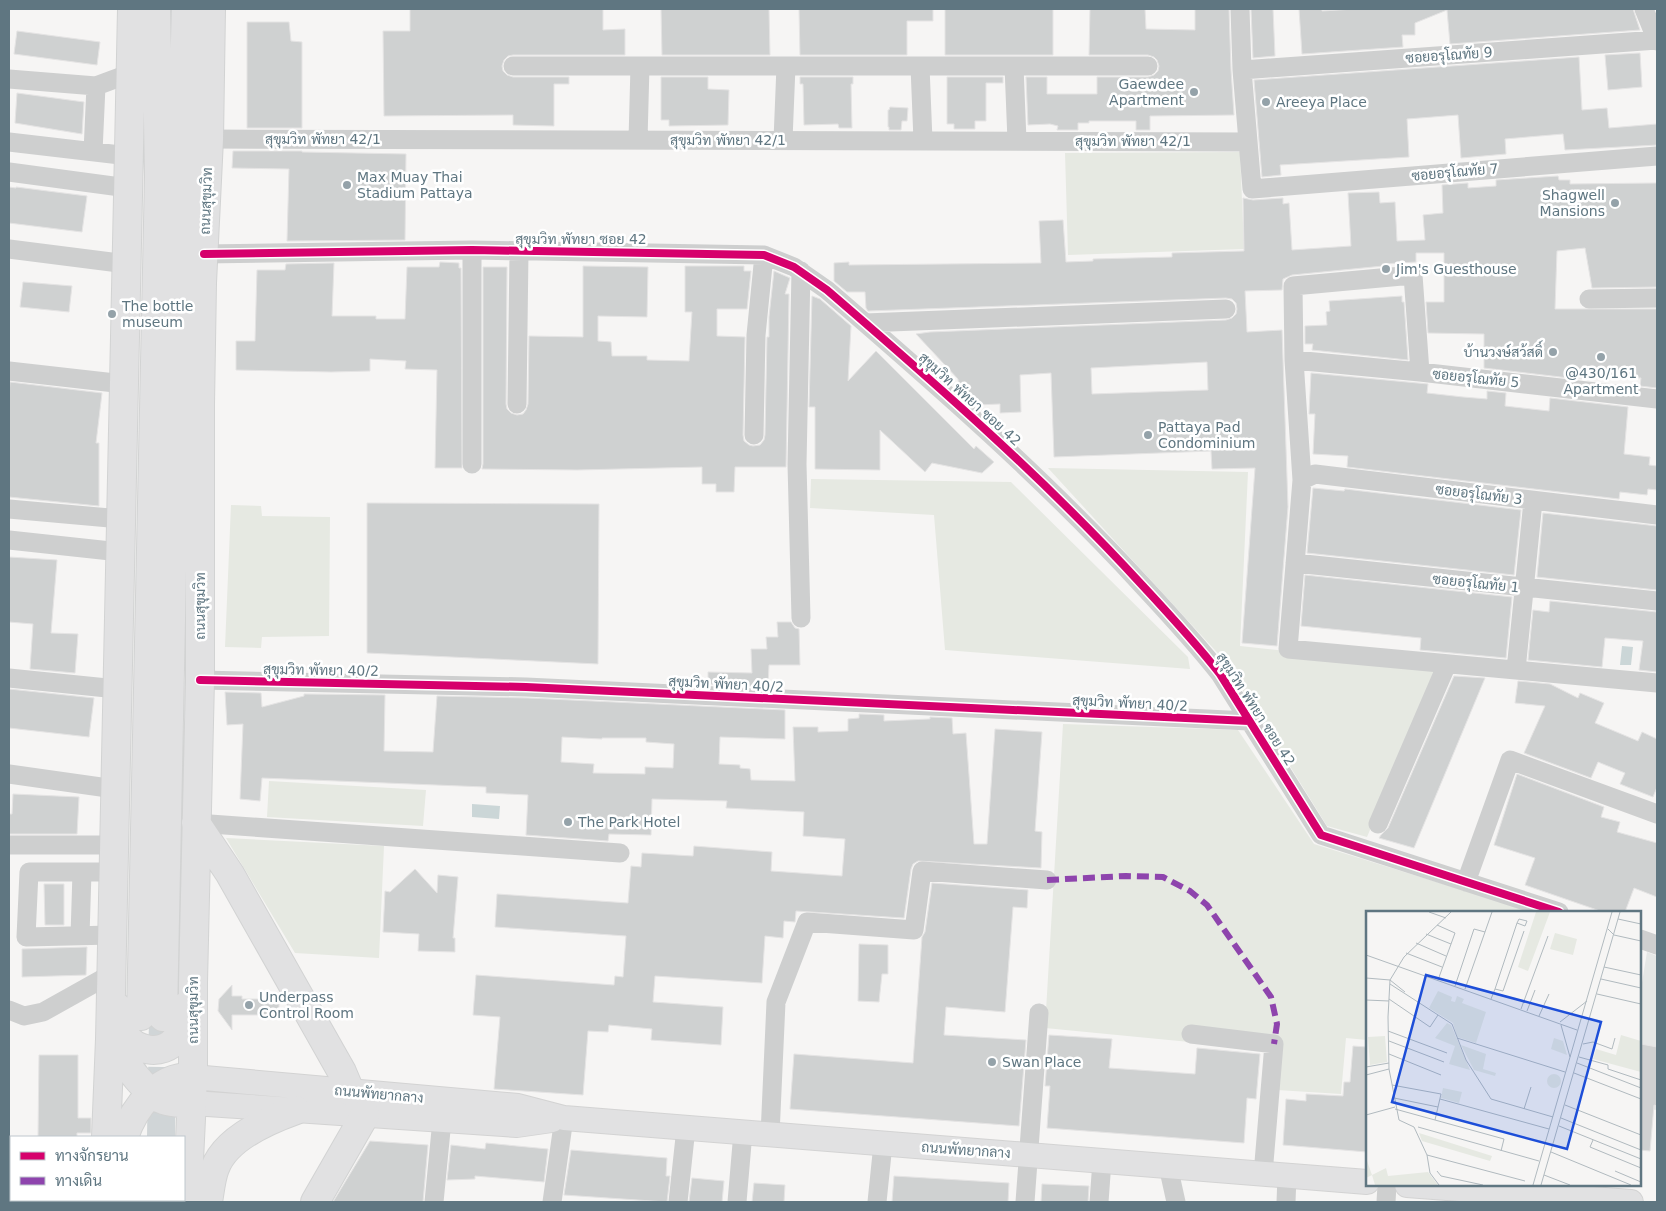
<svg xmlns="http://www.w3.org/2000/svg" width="1666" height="1211" viewBox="0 0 1666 1211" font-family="'DejaVu Sans',Sarabun,sans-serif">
<rect width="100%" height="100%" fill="#f6f5f4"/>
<path fill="#e5e7e6" d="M1647,952L1657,956V1110L1640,1108V995Z"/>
<path fill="#e6e9e2" d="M1240,152L1244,249L1068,255L1065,153Z
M1048,468L1248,472L1240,646L1438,667L1367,837L1327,826L1224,660Z
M811,479L1011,482L1188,657L1190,669L945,650L934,515L810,508Z
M231,505L261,506L262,516L330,517L329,636L262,637L261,648L225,647Z
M1063,724L1238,730L1314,844L1533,912H1367V1040L1346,1038L1341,1094L1277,1090L1282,1051L1045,1028Z
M269,781L426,790L423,826L267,817Z
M226,838L384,846L379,958L295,953Z"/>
<path fill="#cbd6d7" d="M1622,646L1633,647L1631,665H1620Z
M472,804L500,806L499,819L472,817Z"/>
<path fill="#cfd1d1" stroke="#e5e4e4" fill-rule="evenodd" d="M410,9H603V30L625,29V55H513L508,56L504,60L502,66L503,71L507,75L513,77H569V84H554V126L513,125V115L384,116L383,31H410Z
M661,9H769L770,55H662Z
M799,9H933V21H907V55H800Z
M945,9H1053V55H945Z
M1090,9H1145L1146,29L1195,30V9H1229L1231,70L1234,115L1150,116V130H1136V121H1089V123H1078V130H1057L1058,126L1050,124L1028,125L1026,77H1047V94H1097V77H1148L1154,75L1158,71L1159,66L1157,60L1154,57L1148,55H1089Z
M1251,9H1273L1275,56L1253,58Z
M1299,9H1322V11L1355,9H1633L1640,30L1450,44L1447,10L1415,23V35H1402L1403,47L1302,54Z
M247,22H289L291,41L302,42V128H247Z
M17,31L100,42L97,65L14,54Z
M1640,53L1642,87L1608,90L1605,55Z
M1579,57L1582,110L1607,108L1609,128L1657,124V145L1565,150L1563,134L1505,139L1506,154L1461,158L1458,115L1407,119L1409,157L1280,165L1281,175L1262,177L1254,80Z
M661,77H708V89L729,90L728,125L669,126V120H661Z
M800,77H853V84H851L852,128H839L838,124L804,125L803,84H800Z
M947,77H1003V83H986V121H975V129H954V124H947Z
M17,93L84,102L82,134L15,123Z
M890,107L908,108L907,121H902L901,130H889V127H888V110H889Z
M233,151H302V152L406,154L405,240L287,241L289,169L232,168Z
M1558,176L1559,180H1570V184L1657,183V287L1592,288L1585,248L1557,251L1555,309H1657V388L1640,386L1641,378H1569L1484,368V334L1428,333L1426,302H1444V253H1416V262L1382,264L1383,266L1292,275L1283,279L1282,290L1245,291L1247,332L1282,330L1288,507L1277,646L1242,643L1255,468L1212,469L1211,451L1054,457L1051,373L1020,375L1021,412L1000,413V404L975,405L966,397V393L962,394L959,390L958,379L916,334L930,332L1226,320L1232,318L1236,314L1237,309L1236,303L1232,299L1226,298L868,311L866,308L865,292H847L834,281V263L849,262V265L1041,263L1039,221L1063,220L1066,262L1093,261V259L1172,257V253L1244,251L1243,198L1253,200L1283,198V204L1289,203L1292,250L1351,246L1348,193L1379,192L1380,203L1395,202L1397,241L1425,240L1423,215L1443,213L1442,185L1468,183V188L1496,186V180ZM1207,362L1208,390L1092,394L1091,368Z
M9,187L16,188V187L87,196L82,232L9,223Z
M440,262L459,263V268H461L462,468H435L437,370L405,369L406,361L370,359V371L331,372L236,370V341H255L257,270H285L286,264L334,263L332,316H376V319H405L407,267H439Z
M583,266L648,267L647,317L598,316V341L611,342L612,356H647V360L689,361L692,312H685V266H744V271H751L747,309H717V336L745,337L743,435L744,441L749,445L753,446L760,445L764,440L765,435L767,337H769V317L774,271L790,278L785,294H789L786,467H735L734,492H716V484H702V467L577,470L482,469L483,464V267H507L506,404L507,409L511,413L517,415L523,414L526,410L528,404L529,336L583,337Z
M23,282L72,286L69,312L20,307Z
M812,296L820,299L851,326L848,381L876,351L974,449L976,446L994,462L982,473L932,463L925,472L880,430V470L815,469V407H809Z
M1402,296V302H1404L1408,360L1312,350L1313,344H1305V326L1327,325L1326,312L1330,311L1329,301Z
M1311,373L1428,384L1427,393L1463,397L1487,399V391L1506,393L1505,406L1549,411L1550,398L1628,407L1624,454L1650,457L1649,465L1657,466V490L1648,489L1647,495L1620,492L1619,499L1347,467L1348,456L1313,454L1315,414H1309Z
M10,382L102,393L96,443H99V506L9,497V394Z
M1313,488L1344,491L1345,489L1521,510L1514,575L1307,553Z
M367,503L599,504L598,664L367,653Z
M1543,513L1657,526V590L1537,577Z
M9,557L57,560L51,633L78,634L75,673L30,669L33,624L9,622Z
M1305,575L1512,597L1506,658L1420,650L1421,638L1301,626Z
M1550,601L1657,612V672L1639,670L1643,641L1605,638L1602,667L1528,660L1533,610L1549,612Z
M777,622H791L795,628L799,629L800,665H769L768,687L708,684V672L752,673L751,649H767L766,637H778Z
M1454,676L1485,678L1414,848L1379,838L1381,835L1388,828Z
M1518,681L1550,684L1578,698L1580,693L1604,703L1595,723L1638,741L1642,732L1657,739V787L1653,797L1620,784L1625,773L1598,762L1591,778L1524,753L1545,706L1515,703Z
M9,689L94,698L89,737L9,728Z
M225,692L261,693L262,707L304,696V694L385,695L384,751L433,752L437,696L528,698L785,710V739L720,737L719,764L740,765V768L750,769L751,780L795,781L793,727H818V732L848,731V719L859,718V714L884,715V721L930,719V717L952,718L953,734L966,733L974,844H987L995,729L1042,732L1035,831L1042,832L1041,868L918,861L913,864L911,869L904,918L796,911L795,922L784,921L783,938L765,936L762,983L655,976L653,1002L723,1007L721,1045L651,1040L652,1029L609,1025L608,1032L588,1031L583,1095L494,1089L500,1017L473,1015L476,975L614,985L615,976L623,977L626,936L495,927L497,894L628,903L631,866L641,867L642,853L693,856L694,846L772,852L771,871L842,876L845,839L803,836L804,812L726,808L727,801L652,799L651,835L609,834L608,841L526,835L528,795L486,793V787L262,778L260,801L240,799L243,724L227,725ZM562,737L602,739V738H646V742L674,744L673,768L645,767V774L593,773L594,764L561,762Z
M1517,774L1604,807L1601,817L1620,822L1617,832L1657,843V897L1634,888L1625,912H1603L1525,885L1535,858L1494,845Z
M13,794L79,797L77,834H9V814H12Z
M415,869L437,893L438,875L458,877L453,938H455V952L418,951L419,934L383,932L385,891L390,892Z
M932,883L1028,890L1027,908L1013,907L1005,1012L946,1007L944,1035L1026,1040L1019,1126L790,1109L794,1054L913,1063L922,937L925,932Z
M44,884H64V925H45Z
M859,944L888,945V974H882L879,1002L858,1001Z
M87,947L86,975L22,977V949Z
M232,985V996H242V999H279V1015H232V1030L218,1011L219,999Z
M1049,1035L1112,1039L1109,1068L1195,1074L1197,1048L1260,1054L1256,1099L1247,1098L1244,1143L1047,1128L1050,1086H1045Z
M1641,1044L1657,1047V1106L1654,1105L1650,1151L1640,1150Z
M1353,1046L1367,1047V1152L1283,1145L1286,1099L1306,1101V1094L1343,1096L1344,1082H1350Z
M39,1055H78V1118H91V1133H77V1137H38Z
M370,1141L428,1145L423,1202H333Z
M486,1143L548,1149L544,1182L475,1176V1179L447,1180L451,1145L485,1149Z
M571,1150L667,1158L666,1176H670L667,1202L564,1195Z
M894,1176L1009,1183L1008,1202H892Z
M692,1178L724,1181L722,1202H689Z
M754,1183L785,1185L784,1202H752Z
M1042,1184L1089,1186L1088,1202H1041Z"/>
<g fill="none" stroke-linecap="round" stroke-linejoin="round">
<path stroke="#d0d5d7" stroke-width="28" stroke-dasharray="28 14" stroke-linecap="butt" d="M161,1137L163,1017
M160,1202V1200"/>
<defs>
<path id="major" d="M193,1077L518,1106L564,1118L1367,1182
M192,1103L517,1125L552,1120
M1407,1185L1631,1202"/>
<path id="highway" d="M196,823L230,874L342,1072L350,1091
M117,1007C119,1015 120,1025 124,1033C133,1051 163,1057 176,1039C182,1031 183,1016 186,1006
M141,1016L159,176L156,9
M163,1017L179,223L186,9
M110,1039C124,1059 138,1087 161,1099C170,1103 182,1103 192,1103
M106,1137L110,1039L132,9
M124,1137C134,1107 159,1075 193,1077
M123,1202L124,1200
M187,1202L193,1077V983L200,680V404L202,283L209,139L211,9
M208,1202C210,1191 211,1178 215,1168C226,1138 268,1120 296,1110
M315,1202L365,1115"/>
</defs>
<use href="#major" stroke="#d3d3d3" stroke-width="26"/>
<use href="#highway" stroke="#d2d3d3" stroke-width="30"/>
<path stroke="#cecfcf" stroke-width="19" d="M1240,9L1242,70L1252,189L1657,156
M1644,9L1657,41
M513,66H1148
M920,66L923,141
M1014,66L1017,141
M1242,70L1657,40
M9,79L96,86L131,73
M209,139L1248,142
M638,140L640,66
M783,140L786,66
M9,142L129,156
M93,152L96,86
M9,172L128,188
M9,249L127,264
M472,250V464
M204,254L472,250L764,255L794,267L827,290C936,384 1045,479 1142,585C1169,614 1196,643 1220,674L1321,835L1559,912
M1589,299L1657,298
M865,323L1226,309
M1294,360L1420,372L1657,399
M9,371L124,384
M1420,372L1413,275L1293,286L1294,360L1302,480L1288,649L1657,683
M517,404L519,252
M754,435L756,335L764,255
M1302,480L1315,474L1657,515
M9,509L121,519
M9,540L120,552
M1295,563L1657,601
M801,618L797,464L801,271
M1516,670L1533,501
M9,678L117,689
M200,680L526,687L1249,721
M9,774L115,789
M196,823L620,853
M1378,824L1447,664
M9,845H114
M1466,882L1510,760L1657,814
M112,935L26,937L29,872H113
M80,936L82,872
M1640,939L1657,945
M9,1010L24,1016L43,1012L111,974
M1191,1034L1274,1044L1263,1174
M770,1135L776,1002L807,922L914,930L922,871L1047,880
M1168,1166L1176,1202
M434,1202L442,1120
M552,1202L564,1118
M678,1202L686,1128
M737,1202L743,1132
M877,1202L883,1144
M1025,1202L1039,1013
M1099,1202L1102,1161
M1286,1202L1287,1176
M1386,1202L1387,1185"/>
<use href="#major" stroke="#e1e1e2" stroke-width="24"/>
<use href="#highway" stroke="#e1e1e2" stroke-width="28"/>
<path stroke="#8e44ad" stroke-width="6" stroke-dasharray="12 6" stroke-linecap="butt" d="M1047,880L1126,876L1163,877L1190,891L1207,905L1271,997L1277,1024L1274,1044"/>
<defs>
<path id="cycleway" d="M204,254L472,250L764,255L794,267L827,290C936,384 1045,479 1142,585C1169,614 1196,643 1220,674L1321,835L1559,912
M200,680L526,687L1249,721"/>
</defs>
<use href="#cycleway" stroke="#fff" stroke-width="11"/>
<use href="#cycleway" stroke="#d6006c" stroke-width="8"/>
</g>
<g fill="#94a2a9" stroke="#fff" stroke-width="2">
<circle cx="1194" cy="92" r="5"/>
<circle cx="1266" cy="102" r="5"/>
<circle cx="347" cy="185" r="5"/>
<circle cx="1615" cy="203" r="5"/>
<circle cx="1386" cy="269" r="5"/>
<circle cx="112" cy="314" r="5"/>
<circle cx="1553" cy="352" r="5"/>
<circle cx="1601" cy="357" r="5"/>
<circle cx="1148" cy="435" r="5"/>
<circle cx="568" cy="822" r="5"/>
<circle cx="249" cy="1005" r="5"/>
<circle cx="992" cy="1062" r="5"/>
</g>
<g text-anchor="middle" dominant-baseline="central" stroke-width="5" stroke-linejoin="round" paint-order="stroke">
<g font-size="14" fill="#5f7681" stroke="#fff">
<text transform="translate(1449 55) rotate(-4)">ซอยอรุโณทัย 9</text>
<text x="323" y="139">สุขุมวิท พัทยา 42/1</text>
<text x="728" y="140">สุขุมวิท พัทยา 42/1</text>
<text x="1133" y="141">สุขุมวิท พัทยา 42/1</text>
<text transform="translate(1455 172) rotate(-5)">ซอยอรุโณทัย 7</text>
<text transform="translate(206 201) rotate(-88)">ถนนสุขุมวิท</text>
<text x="581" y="239">สุขุมวิท พัทยา ซอย 42</text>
<text transform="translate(1476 378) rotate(6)">ซอยอรุโณทัย 5</text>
<text transform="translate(970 399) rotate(42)">สุขุมวิท พัทยา ซอย 42</text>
<text transform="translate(1479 494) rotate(7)">ซอยอรุโณทัย 3</text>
<text transform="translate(1476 583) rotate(6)">ซอยอรุโณทัย 1</text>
<text transform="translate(200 606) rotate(-90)">ถนนสุขุมวิท</text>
<text transform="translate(321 670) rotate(1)">สุขุมวิท พัทยา 40/2</text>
<text transform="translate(726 684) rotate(3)">สุขุมวิท พัทยา 40/2</text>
<text transform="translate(1130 703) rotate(3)">สุขุมวิท พัทยา 40/2</text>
<text transform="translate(1256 709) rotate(57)">สุขุมวิท พัทยา ซอย 42</text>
<text transform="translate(193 1010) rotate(-90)">ถนนสุขุมวิท</text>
<text transform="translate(379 1094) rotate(5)">ถนนพัทยากลาง</text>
<text transform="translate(966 1150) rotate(4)">ถนนพัทยากลาง</text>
</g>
<g font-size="14" fill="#5f7681" stroke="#fff" text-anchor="start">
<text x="1184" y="84" text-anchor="end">Gaewdee<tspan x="1184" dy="16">Apartment</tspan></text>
<text x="1276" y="102">Areeya Place</text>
<text x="357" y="177">Max Muay Thai<tspan x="357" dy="16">Stadium Pattaya</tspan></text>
<text x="1605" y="195" text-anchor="end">Shagwell<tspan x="1605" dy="16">Mansions</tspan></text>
<text x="1396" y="269">Jim's Guesthouse</text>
<text x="122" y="306">The bottle<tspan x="122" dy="16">museum</tspan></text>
<text x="1543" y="352" text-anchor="end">บ้านวงษ์สว้สดิ์</text>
<text x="1601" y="373" text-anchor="middle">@430/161<tspan x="1601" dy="16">Apartment</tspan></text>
<text x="1158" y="427">Pattaya Pad<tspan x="1158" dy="16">Condominium</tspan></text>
<text x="578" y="822">The Park Hotel</text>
<text x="259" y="997">Underpass<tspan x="259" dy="16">Control Room</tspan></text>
<text x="1002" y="1062">Swan Place</text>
</g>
</g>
<g transform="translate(1366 911)">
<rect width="275" height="275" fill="#f6f5f4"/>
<path d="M170,1H184L162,60L152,56ZM189,22L211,28L207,44L184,38ZM72,80L86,86L85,90L89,91L91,85L98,88L96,92L120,101L110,132L91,126L87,112L63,97ZM81,112L85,114L104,159L83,153L89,135L69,127ZM255,124L275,130V161L227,148L230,138L250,144ZM19,125L21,151L4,154L2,126ZM188,127L197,130L201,144L185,138ZM95,134L120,143L117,158L130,162L129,165L108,159ZM181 170a7 7 0 1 1 14 0a7 7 0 1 1-14 0ZM77,177L96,181L93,192L75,187ZM53,222L126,245L124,250L56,230ZM0,247L6,264L20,257L22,265L62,261L72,274H9L6,264L0,267Z" fill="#e6e9e2"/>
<path fill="none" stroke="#b1babf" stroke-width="1" d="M63,1L80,7M252,8L275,13M71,14L89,22L72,69M242,18L248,24L275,30M60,23L85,33M50,32L80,45M40,42L76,56M0,44L211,119M238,56L275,64M0,67L24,69L39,81M235,68L275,77M24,73L86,113L100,149L125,188L187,206M89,75L108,18L119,21M99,78L126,1M129,78L137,80L158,20M231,83L275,93M23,88L64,116L72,104M125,88L129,78L151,12L153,8L161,10L159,15L151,12M0,89L23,90M155,98L182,25M161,100L169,79M173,105L183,83M194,111L221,90M195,114L204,146M22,120L81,142M91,127L199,161M23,130L78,151M217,133L227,131L246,138L249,127M23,143L75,164M213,146L242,154V158L275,169M211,152L275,177M0,156L23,152M208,162L275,188M0,164L23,158M26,174L75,183L69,209M28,187L72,196M74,188L183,218M199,194L275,224M29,198L138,228L135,240M158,198L165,176M0,204L29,196M195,207L275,239M193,215L275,248M52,216L173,250M227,229L224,236L275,257M185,241L265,274M61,244L159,270M71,260L75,265L117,274M249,260L275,271M178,264L204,274M73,274L64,262L61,244L48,216L33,209L23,158L22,106L24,69L38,46L85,1M167,274L246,1M175,274L254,1"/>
<path fill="#1d4ed8" fill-opacity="0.15" stroke="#1d4ed8" stroke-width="2.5" d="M60,64L235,111L201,238L26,191Z"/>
<rect width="275" height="275" fill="none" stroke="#5f7681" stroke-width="2.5"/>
</g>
<rect width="1666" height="1211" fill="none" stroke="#5f7681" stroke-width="20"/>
<rect x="10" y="1136" width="175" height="65" fill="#ffffff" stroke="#bfc8cd"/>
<rect x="20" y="1152" width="25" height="8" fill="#d6006c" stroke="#bfc8cd"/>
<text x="55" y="1161" font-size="15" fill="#5f7681">ทางจักรยาน</text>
<rect x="20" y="1177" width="25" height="8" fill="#8e44ad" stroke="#bfc8cd"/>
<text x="55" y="1186" font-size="15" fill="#5f7681">ทางเดิน</text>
</svg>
